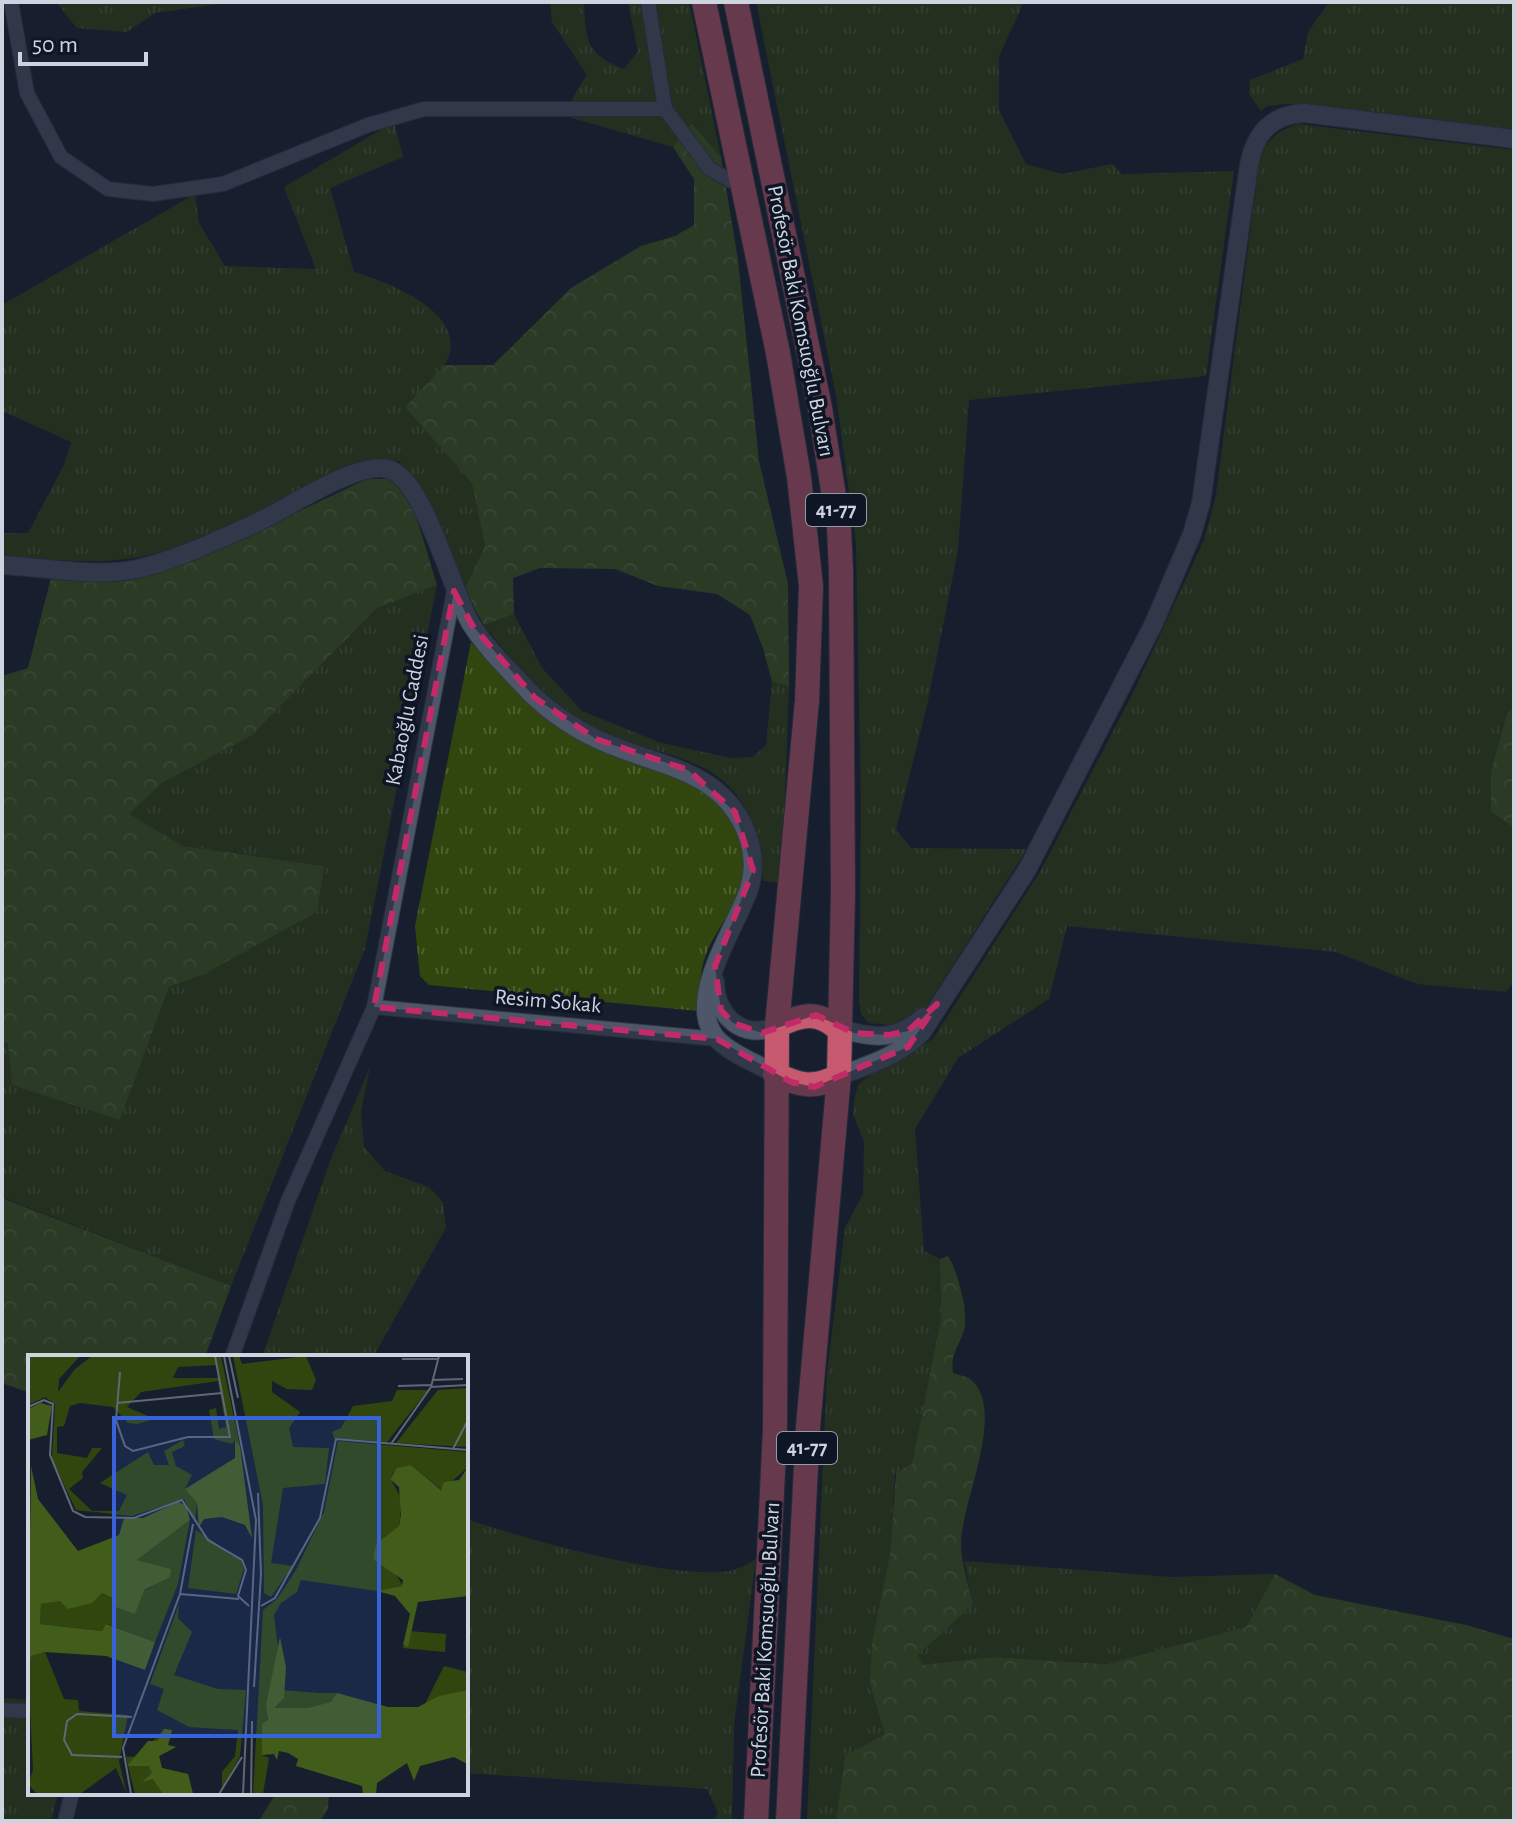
<svg xmlns="http://www.w3.org/2000/svg" width="1516" height="1823" viewBox="0 0 1516 1823" font-family="'Alegreya Sans',sans-serif">
<defs>
<pattern id="grass-tufts" width="24" height="20" patternUnits="userSpaceOnUse" patternTransform="scale(2)"><rect width="24" height="20" fill="#31460e"/><path d="M3 7l-1-3M5 7V3M7 7l1-3M15 17l-1-3M17 17v-4M19 17l1-3" fill="none" stroke="#4e6031"/></pattern>
<pattern id="forest-crowns" width="20" height="18" patternUnits="userSpaceOnUse" patternTransform="scale(2)"><rect width="20" height="18" fill="#425c19"/><path d="M2 6a3 3 0 1 1 6 0M12 15a3 3 0 1 1 6 0" fill="none" stroke="#5c723a"/></pattern>
</defs>
<rect width="100%" height="100%" fill="#171f2f"/>
<path fill="url(#grass-tufts)" d="M56,2H232L155,13L127,32L77,28Z
M550,2H584C586,40 585,54 624,69L638,51L628,2H689L721,157L693,123L673,147L572,118L573,97L587,75L552,22Z
M756,2H1024L999,56V110L1026,164L1062,174L1112,164L1122,174L1234,171L1206,376L969,400L958,550L927,705L896,830L911,848L1027,849L923,1012L901,1026L869,1023L861,1014L859,1001L861,806L856,544L836,395Z
M1329,2H1514V129L1287,104L1267,106L1261,111L1249,94L1250,80L1303,59L1308,32Z
M394,122L403,157L330,188L354,272C388,282 476,315 444,366C435,381 417,394 405,407L472,482L485,546L464,590L415,481L399,461C344,459 306,489 258,513C230,528 197,540 167,550C116,568 55,559 2,557V533H28L64,465L71,442L2,411V305L195,194L199,223L225,266L316,269L284,187Z
M1298,124L1514,150V708L1507,713L1491,771V810L1514,828V981L1506,992L1417,984L1336,952L1067,926L1049,999L958,1058L915,1129L924,1251L940,1259L941,1318L912,1465L895,1473L890,1555L870,1685L885,1734L845,1757L836,1821H807L827,1373L845,1228L863,1194L864,1141L853,1115L854,1100L858,1085L874,1071L933,1039L1041,870L1134,691L1204,540L1216,495L1260,156C1269,138 1279,130 1298,124Z
M437,585L365,949L231,1286L2,1197V1041L120,1120L169,987L202,975L324,866L183,846L128,814L162,783L251,736L377,608Z
M514,614L542,668L582,711L661,743L731,758L753,757L766,745L772,682L789,686L782,883L763,881C763,862 759,846 753,827C728,749 652,760 590,725C546,700 515,664 484,625Z
M471,642C505,681 543,723 590,746C646,773 752,781 745,868C743,897 723,920 710,945C699,966 700,988 698,1011L429,985L420,976L415,926Z
M370,1067L361,1111L364,1147L385,1171L429,1187L443,1202L446,1228L373,1357H262L330,1161Z
M466,1519C522,1538 679,1583 734,1570C741,1568 749,1563 756,1559L734,1725L732,1821H714L718,1813L707,1789L466,1773Z
M964,1561L1171,1577L1275,1574L1246,1627L1106,1664L994,1657L922,1666L917,1655L973,1604Z
M2,1698L30,1700V1793H58L51,1821H2Z"/>
<path fill="url(#forest-crowns)" d="M692,123L721,157L738,260L759,461L788,584L789,686L772,682L763,648L750,615L717,594L658,586L615,569L540,568L513,578L514,614L484,625L464,590L485,546L472,483L405,407L445,365H493L571,288L641,246L675,236L694,225V179L673,147Z
M367,479H388L410,496L437,585L377,608L251,736L162,783L129,814L183,846L324,866L317,912L202,975L169,987L120,1120L12,1085L8,1044L2,1041V676L28,668L52,574L113,582L163,569L228,545Z
M1514,708V828L1491,811V771L1507,713Z
M2,1198L231,1286L205,1357H30V1393L2,1383Z
M948,1256C958,1272 969,1313 964,1331C958,1348 950,1354 953,1373C958,1375 966,1376 970,1379C1008,1409 961,1502 961,1544C961,1563 969,1585 973,1604L918,1655L922,1665L994,1657L1106,1664L1246,1627L1275,1574L1315,1595L1466,1625L1514,1639V1821H836L845,1756L885,1734L870,1685L872,1643L890,1555L896,1473L912,1464L941,1318L940,1259Z
M276,1793H329L328,1809L320,1821H259Z"/>
<g fill="none" stroke-linecap="round" stroke-linejoin="round">
<defs>
<path id="minor" d="M11,2L27,93L61,157L108,189L153,194L223,184L368,125L424,109H665L648,2
M665,109L710,169L744,188
M374,1007L717,1039
M232,1357L288,1201L374,1007L454,591
M2,1710L30,1711
M65,1821L72,1793"/>
<path id="tertiary" d="M2,565C46,567 94,578 137,569C177,560 215,541 252,525C284,511 355,461 388,469C424,478 451,590 471,624C485,646 505,666 523,685C543,707 570,726 597,739C653,766 722,767 747,834C753,851 755,871 749,889C737,927 683,1001 717,1039C731,1054 758,1064 775,1074
M715,981C716,1017 743,1041 777,1026
M837,1028C871,1038 896,1042 923,1017
M839,1076C869,1065 899,1056 922,1032L1027,870L1154,623L1192,534L1201,503L1249,165C1255,133 1271,115 1304,113L1514,139"/>
<path id="trunk" d="M704,2L778,353L799,477L811,586L807,701L777,1026L775,1430L756,1821
M736,2L820,408L839,528L841,572L843,892L839,1076L808,1427L788,1821
M777,1026C800,1015 817,1010 837,1028
M775,1074C800,1086 814,1089 839,1076"/>
</defs>
<use href="#minor" stroke="#343a47" stroke-width="16"/>
<use href="#tertiary" stroke="#343a47" stroke-width="20"/>
<use href="#trunk" stroke="#343a47" stroke-width="26"/>
<use href="#minor" stroke="#4e576a" stroke-width="14"/>
<use href="#tertiary" stroke="#4e576a" stroke-width="18"/>
<use href="#trunk" stroke="#c85a70" stroke-width="24"/>
</g>
<path d="M0 0H1516V1823H0ZM454,591L472,625L535,698L596,739L688,770L735,812L753,870L715,966L721,1010L733,1023L762,1033L816,1015L854,1033L889,1035L908,1031L937,1004L908,1047L814,1087L791,1082L717,1039L374,1007Z" fill="#171f2f" fill-opacity=".55" fill-rule="evenodd"/>
<path fill="none" stroke="#c32b68" stroke-width="6" stroke-dasharray="16 10" stroke-linejoin="round" d="M454,591L472,625L535,698L596,739L688,770L735,812L753,870L715,966L721,1010L733,1023L762,1033L816,1015L854,1033L889,1035L908,1031L937,1004L908,1047L814,1087L791,1082L717,1039L374,1007Z"/>
<g text-anchor="middle" dominant-baseline="central" stroke-width="7" stroke-linejoin="round" paint-order="stroke">
<g fill="#0e1625" stroke="#949ba7" stroke-width="2">
<rect x="806" y="494" width="60" height="32" rx="6"/>
<rect x="777" y="1432" width="60" height="32" rx="6"/>
</g>
<g font-size="20" font-weight="bold" fill="#ced4df">
<text x="836" y="510">41-77</text>
<text x="807" y="1448">41-77</text>
</g>
<g font-size="22" fill="#ced4df" stroke="#0e1625">
<text transform="translate(801 321) rotate(79)">Profesör Baki Komsuoğlu Bulvarı</text>
<text transform="translate(407 710) rotate(-79)">Kabaoğlu Caddesi</text>
<text transform="translate(548 1001) rotate(5)">Resim Sokak</text>
<text transform="translate(765 1640) rotate(-87)">Profesör Baki Komsuoğlu Bulvarı</text>
</g>
</g>
<g transform="translate(28 1355)">
<rect width="440" height="440" fill="#171f2f"/>
<path d="M0,1H52L31,24L30,37L47,14L64,1H193L212,91L207,85L204,89L186,84L181,55L188,53L191,74L198,72L190,26L113,37L99,52L127,64L109,69L100,68L85,52L52,48L42,51L36,71L29,72V98L59,103L64,93H74L54,117L55,123L41,134L64,156H91L99,140L72,128L120,97L126,110H141L136,96L155,85L157,91L144,97L148,111L164,120L157,134L169,147L167,166L156,144L104,161L48,155L24,104L27,49L17,42L0,50ZM190,10V23H145L150,12ZM205,1H211L214,9L278,1L288,25L284,35L259,34L244,26V37L272,57L261,73L265,92L301,93L297,129L255,133L243,208L265,211L243,242L236,238L235,150ZM440,33V92L368,88L410,35ZM369,35H400L359,87L306,83L304,77L313,73L325,51L364,46ZM310,86L440,97V112L414,135L383,110L365,118L362,123L374,145L371,171L349,188L375,231L349,236L273,225L269,237L253,248L246,260L250,293L234,400L241,403L235,439H225L235,255L249,244L268,215L296,157ZM162,165L150,229L127,287L79,269L74,276L12,269L13,249L74,238L88,245L122,233L142,214L109,205ZM168,175L213,205L216,214L208,239L160,233ZM151,249L150,263L164,277L146,320L190,334L218,335L212,401L194,434V417L207,401L210,375L161,372L129,355L136,334L122,329ZM381,276L418,279L417,297L375,293ZM17,297L36,344L50,345L51,356L100,360L91,407L99,439L88,413L52,439H9L0,429L5,415L0,311L2,301ZM416,311L440,317V335L396,351ZM254,335L290,338H309L304,347L279,353L247,354L256,343ZM136,374L144,375L140,390L148,392L131,401L134,413L160,419L165,439H107L98,402L112,401Z" fill="#31460e" fill-rule="evenodd"/>
<path d="M13,48L24,51L19,80L0,85V54ZM207,85L212,91L224,183L217,170L194,162L176,164L171,172L169,148L157,134L207,103ZM383,110L413,135L416,127L431,125L440,112V241L390,247L380,292L375,290L382,259L367,241L349,236L374,231L375,225L346,205V198L349,188L371,171L373,159L371,132L362,124L369,113ZM3,111L10,144L50,196L91,180L96,163H115L150,147L158,150L162,165L109,205L143,214L142,222L116,235L107,259L88,252V245L74,238L64,248L40,254L32,246L13,249L12,269L74,276L78,269L127,287L117,315L78,301L17,297L3,301L0,311ZM252,282L258,312L256,343L247,353H279L303,347L309,338L360,352H390L411,341L440,335L439,409L426,402L392,411L386,426L379,408L349,428L348,439H335L334,431L268,411L270,404L260,398L251,396L249,405L246,399L234,400V369L240,365L238,350ZM136,374L144,375L140,390L148,392L131,401L134,413L160,419L165,439H135L125,424L114,427L124,418L121,411H99L120,386H130Z" fill="#425c19"/>
<path fill="none" stroke="#606775" stroke-width="2" d="M196,1L228,165L215,439M201,1L210,43M411,1L403,32L440,30M411,1H440M374,4H410M92,17L88,65L97,91L105,96L160,82H202L187,1M404,25L435,24M370,31L403,30M89,48L194,38M0,52L16,45L25,49L22,100L45,156L57,162L106,163L154,145L180,185L214,205L218,215L210,241L221,251M363,89L403,32M425,94L440,65M152,239L211,244M233,251L247,243L292,163L308,84L440,95M226,332L233,219L230,138M94,402L44,400L36,385L39,366L49,359L104,362M103,439L95,393L152,239L165,169M191,439L214,402M223,439L224,366"/>
<path fill="#3862d9" fill-opacity="0.15" stroke="#3862d9" stroke-width="4" d="M86,63H351V381H86Z"/>
<rect width="440" height="440" fill="none" stroke="#ced4df" stroke-width="4"/>
</g>
<rect width="1516" height="1823" fill="none" stroke="#ced4df" stroke-width="8"/>
<path d="M20 52v12h126v-12" fill="none" stroke="#ced4df" stroke-width="4"/>
<text x="32" y="52" font-size="24" fill="#ced4df" stroke="#0e1625" stroke-width="6" paint-order="stroke">50 m</text>
</svg>
